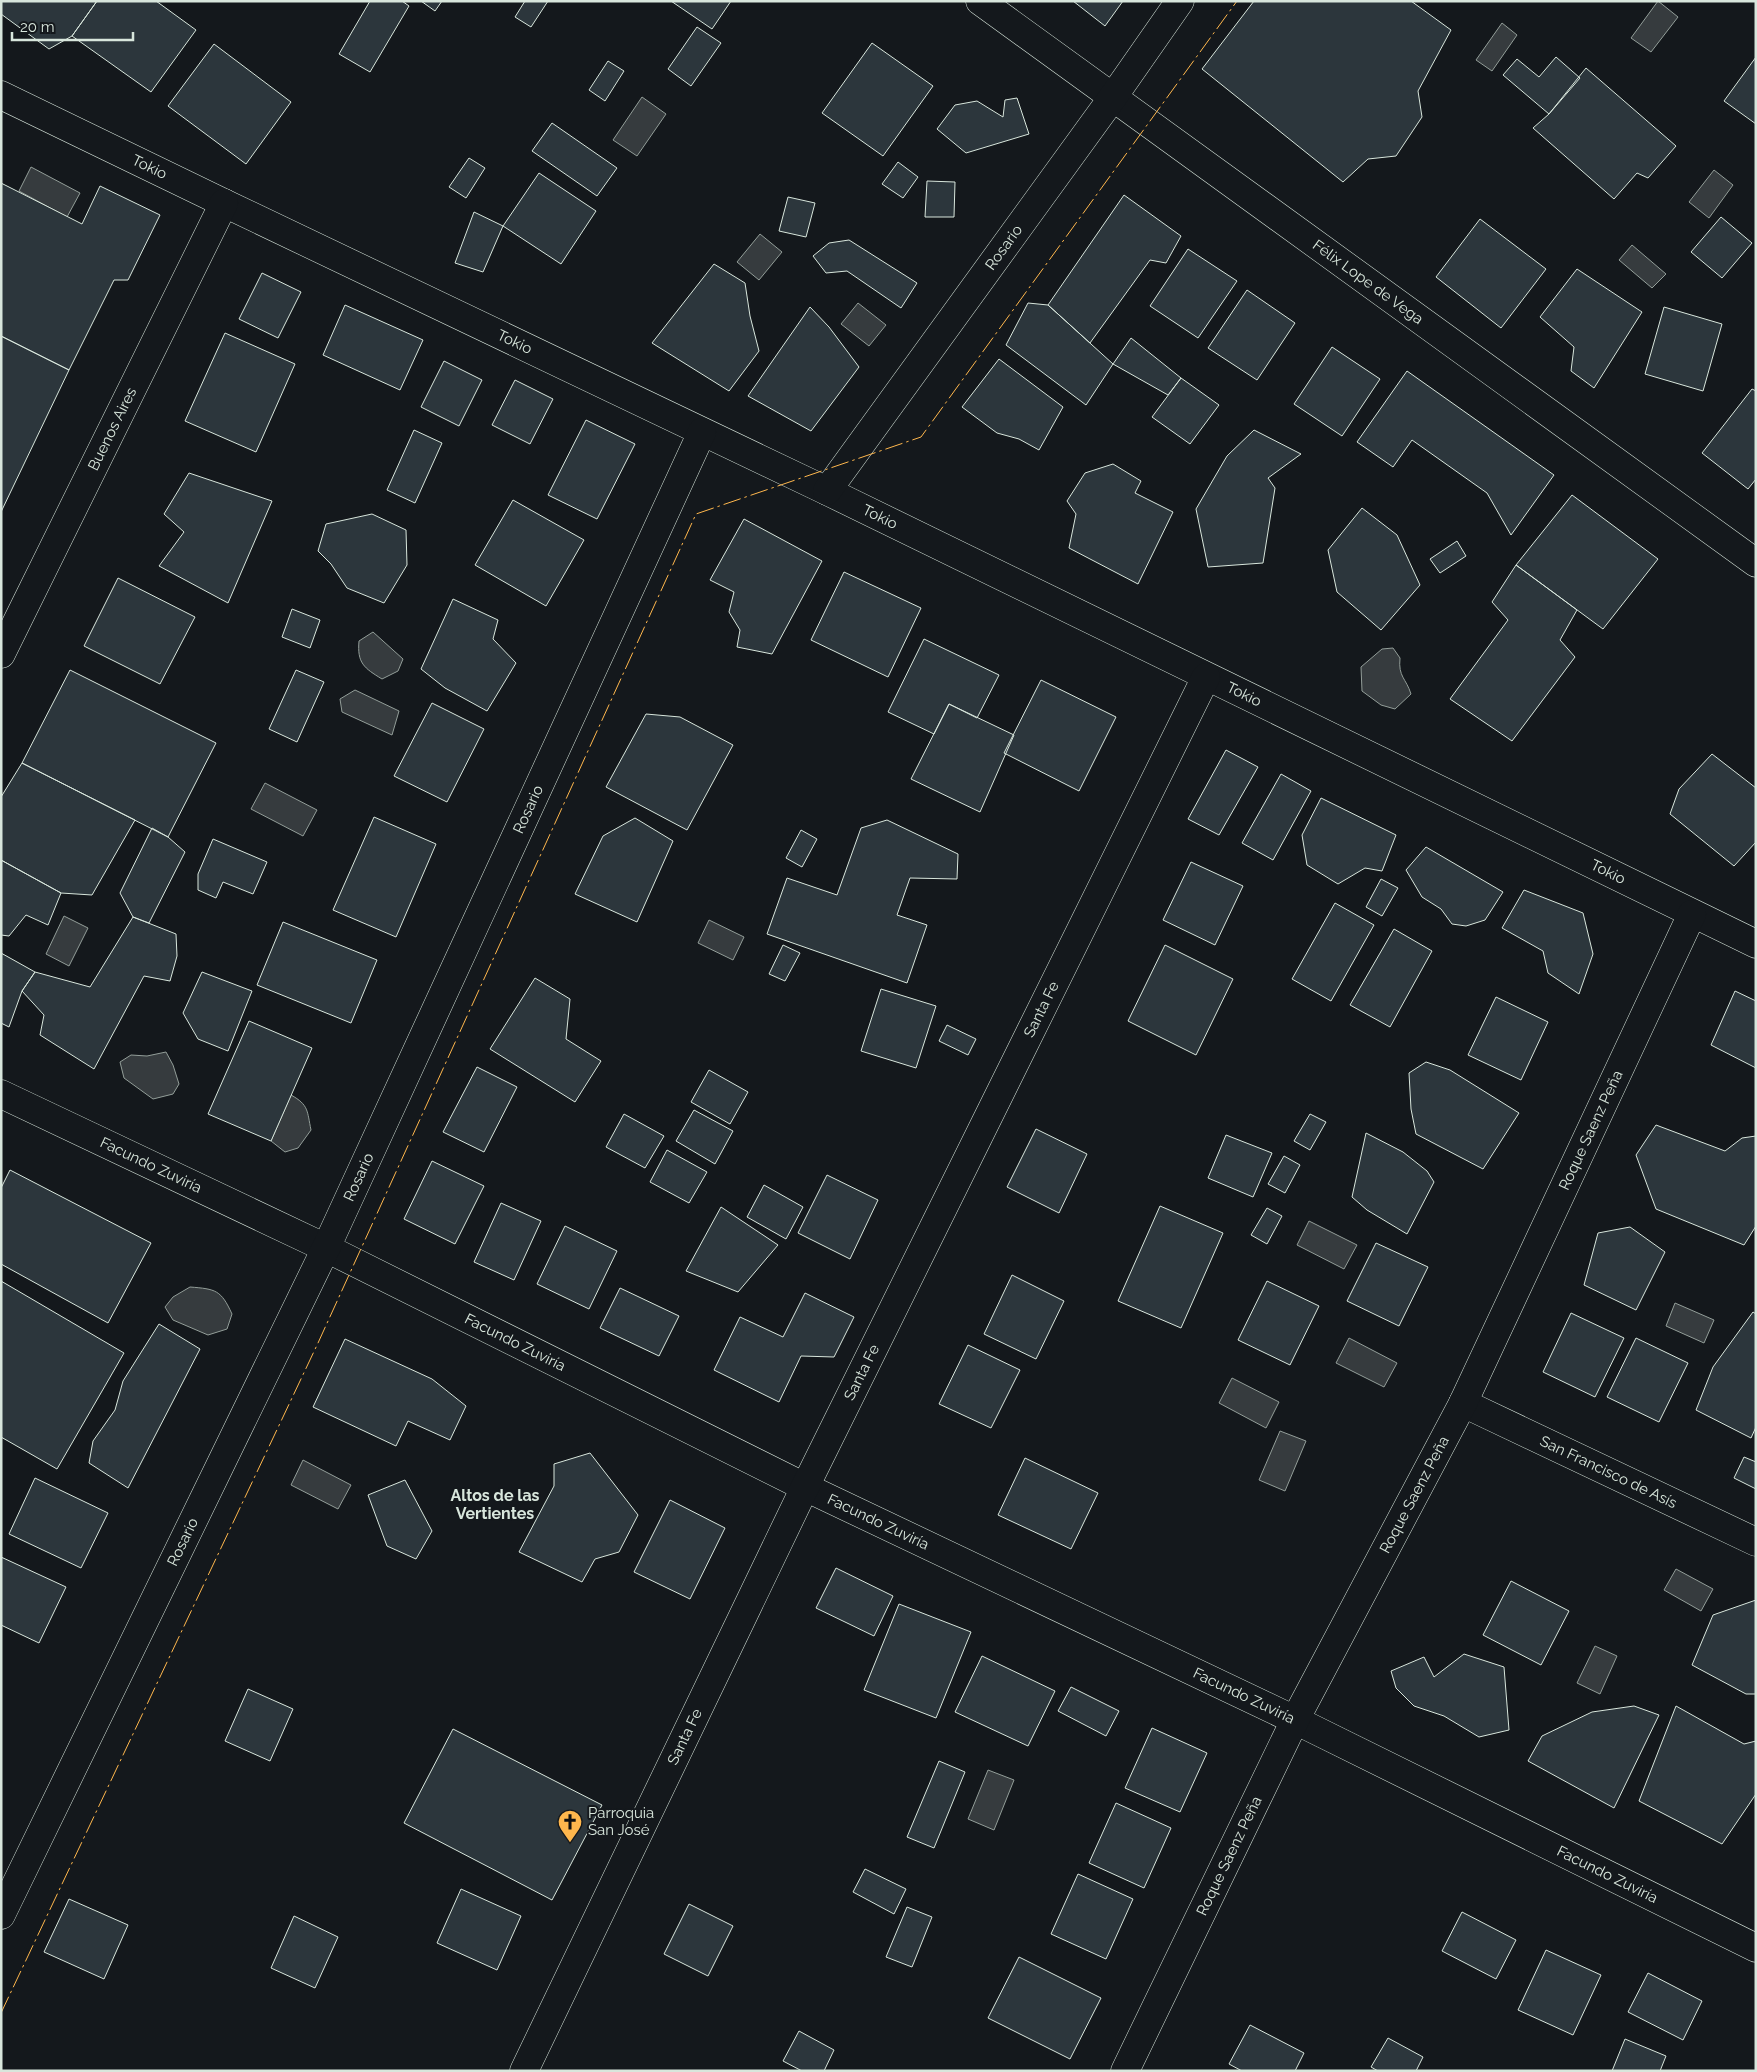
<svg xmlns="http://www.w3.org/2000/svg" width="1757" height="2072" viewBox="0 0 1757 2072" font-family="Raleway,sans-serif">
	<rect width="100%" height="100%" fill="#14181c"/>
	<!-- water -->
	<path fill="#363b3e" stroke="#939e99" d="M 1658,1 L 1678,17 L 1651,52 L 1631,38 Z
		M 1502,23 L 1517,35 L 1492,71 L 1476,60 Z
		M 642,97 L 666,114 L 637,156 L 613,140 Z
		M 31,167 L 80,193 L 67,217 L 19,191 Z
		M 1714,170 L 1733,185 L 1709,218 L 1689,202 Z
		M 760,234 L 782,252 L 759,280 L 737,262 Z
		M 1632,245 L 1666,274 L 1652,288 L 1619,260 Z
		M 858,303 L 886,325 L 869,346 L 841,324 Z
		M 373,632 L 403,659 L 398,671 L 382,679 C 364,668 357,663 359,641 Z
		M 1393,648 L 1400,658 C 1398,677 1406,678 1411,694 L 1395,709 L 1381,705 L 1362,691 L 1361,667 L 1382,649 Z
		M 355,690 L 399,711 L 392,735 L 342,712 L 340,699 Z
		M 265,783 L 317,810 L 303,836 L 251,809 Z
		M 64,916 L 88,928 L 69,966 L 46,954 Z
		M 709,920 L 744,937 L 733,960 L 698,943 Z
		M 166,1052 L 173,1065 L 179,1084 L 173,1094 L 153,1099 L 124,1078 L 120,1062 L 131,1055 L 147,1056 Z
		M 291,1095 C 309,1105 307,1111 311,1130 L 298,1148 L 285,1152 L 271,1141 Z
		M 1309,1221 L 1357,1245 L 1344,1269 L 1297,1245 Z
		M 190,1287 C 216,1289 221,1290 232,1314 L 227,1329 L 208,1335 L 173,1320 L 165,1307 L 173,1297 Z
		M 1675,1303 L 1714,1320 L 1704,1343 L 1666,1326 Z
		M 1349,1338 L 1397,1363 L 1384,1387 L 1336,1363 Z
		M 1232,1378 L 1279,1402 L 1266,1428 L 1219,1403 Z
		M 1280,1431 L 1306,1441 L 1285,1491 L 1259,1480 Z
		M 303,1460 L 351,1485 L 338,1509 L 291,1485 Z
		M 1676,1569 L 1713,1589 L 1701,1611 L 1664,1590 Z
		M 1595,1646 L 1617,1656 L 1600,1694 L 1577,1683 Z
		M 988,1770 L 1014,1780 L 994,1830 L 968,1819 Z"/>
	<!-- building -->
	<path fill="#2c363c" stroke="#d8e6dc" d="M 1,1 L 97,1 L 72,36 L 49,49 L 1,14 Z
		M 97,1 L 156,1 L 196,30 L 151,92 L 72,36 Z
		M 370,1 L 402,1 L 409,6 L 370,72 L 339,54 Z
		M 421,1 L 442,1 L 435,11 Z
		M 525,1 L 548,1 L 531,27 L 515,17 Z
		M 671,1 L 731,1 L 712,29 Z
		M 1073,1 L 1123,1 L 1105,26 Z
		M 1254,1 L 1411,1 L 1451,30 L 1418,91 L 1422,117 L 1396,156 L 1368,159 L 1343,182 L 1202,69 Z
		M 697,27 L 721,43 L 691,86 L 668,69 Z
		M 872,43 L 933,86 L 883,156 L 822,113 Z
		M 214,44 L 291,102 L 246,164 L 168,106 Z
		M 1556,57 L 1580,78 L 1549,114 L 1503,75 L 1517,59 L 1539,77 Z
		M 1756,57 L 1756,124 L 1724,101 Z
		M 608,61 L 624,71 L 605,101 L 589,90 Z
		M 1586,68 L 1676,146 L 1648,178 L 1637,173 L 1614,199 L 1533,128 L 1549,114 Z
		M 1017,98 L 1029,134 L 966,153 L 937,129 L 955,105 L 977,101 L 1003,117 L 1005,100 Z
		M 552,123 L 617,168 L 597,196 L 532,151 Z
		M 469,158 L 485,168 L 466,198 L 449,187 Z
		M 898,162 L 918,177 L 903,198 L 882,184 Z
		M 539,173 L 596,211 L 561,264 L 503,226 Z
		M 927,181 L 955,182 L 954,217 L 925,217 Z
		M 1,183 L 82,224 L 100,186 L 160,215 L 128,280 L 114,280 L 69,370 L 1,336 Z
		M 1124,195 L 1181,236 L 1166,263 L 1150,260 L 1090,343 L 1048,305 Z
		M 788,197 L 815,203 L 806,237 L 779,231 Z
		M 474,212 L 503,226 L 483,272 L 455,263 Z
		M 1721,217 L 1752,243 L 1722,278 L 1691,252 Z
		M 1480,219 L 1546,269 L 1501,328 L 1436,277 Z
		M 849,240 L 917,283 L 901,308 L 847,271 L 826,273 L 813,256 L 829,243 Z
		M 1188,249 L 1237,281 L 1198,338 L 1150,306 Z
		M 714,264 L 745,283 L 750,316 L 759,351 L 729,391 L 652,343 Z
		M 1577,269 L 1642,312 L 1594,388 L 1571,371 L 1574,347 L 1540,317 Z
		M 262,273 L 301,292 L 278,338 L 239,319 Z
		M 1247,290 L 1295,323 L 1257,380 L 1208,348 Z
		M 1028,303 L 1048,305 L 1113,364 L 1086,405 L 1006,345 Z
		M 345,305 L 423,340 L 400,390 L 323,355 Z
		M 810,307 L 829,327 L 859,367 L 811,431 L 748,396 Z
		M 1664,307 L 1722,324 L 1703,391 L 1645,374 Z
		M 225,333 L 295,364 L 256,452 L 185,421 Z
		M 1,336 L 69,370 L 1,512 Z
		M 1131,338 L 1181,378 L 1168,395 L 1113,364 Z
		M 1332,347 L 1380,379 L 1342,436 L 1294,404 Z
		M 999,359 L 1063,407 L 1039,450 L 1019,439 L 997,433 L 962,407 Z
		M 444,361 L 482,380 L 459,426 L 421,407 Z
		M 1407,371 L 1554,475 L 1511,535 L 1487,493 L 1412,440 L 1393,467 L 1357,442 Z
		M 1181,378 L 1219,405 L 1190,444 L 1152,417 Z
		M 515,380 L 553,399 L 530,444 L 492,425 Z
		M 1752,389 L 1756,391 L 1756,479 L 1748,489 L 1702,453 Z
		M 586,420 L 635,444 L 597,519 L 548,495 Z
		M 414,430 L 442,443 L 415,503 L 387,490 Z
		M 1254,430 L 1301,454 L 1268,478 L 1275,488 L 1263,563 L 1208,567 L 1196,509 L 1227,456 Z
		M 1113,464 L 1141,481 L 1135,493 L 1173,512 L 1138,584 L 1069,548 L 1076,514 L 1067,501 L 1085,473 Z
		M 189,473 L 272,501 L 228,603 L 159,566 L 184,532 L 164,514 Z
		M 1572,495 L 1658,559 L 1603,629 L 1516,565 Z
		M 513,500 L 584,540 L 546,606 L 475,565 Z
		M 1362,508 L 1397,535 L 1420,585 L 1381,630 L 1337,592 L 1328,550 Z
		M 372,514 L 406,530 L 407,565 L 384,603 L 347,588 L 331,564 L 318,551 L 326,524 Z
		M 744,519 L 822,561 L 772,654 L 737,647 L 740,630 L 729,612 L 734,592 L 710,580 Z
		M 1457,541 L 1466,556 L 1440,573 L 1430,559 Z
		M 1516,565 L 1577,610 L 1560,640 L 1575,657 L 1512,741 L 1450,699 L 1508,620 L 1492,602 Z
		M 844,572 L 921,608 L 888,677 L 811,640 Z
		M 118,578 L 195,617 L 160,684 L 84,646 Z
		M 453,599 L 498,620 L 493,639 L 516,663 L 487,711 L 445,688 L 421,669 Z
		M 292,609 L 320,620 L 310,648 L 282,637 Z
		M 924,639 L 999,675 L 977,718 L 949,704 L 934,734 L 888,712 Z
		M 70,670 L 216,743 L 168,837 L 22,763 Z
		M 296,670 L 324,682 L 297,742 L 269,729 Z
		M 1041,680 L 1116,717 L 1079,791 L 1004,753 Z
		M 432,703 L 484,729 L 447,802 L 394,776 Z
		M 949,704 L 1014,735 L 980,812 L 911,779 Z
		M 646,714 L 680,717 L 733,745 L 687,830 L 606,787 Z
		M 1226,750 L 1258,767 L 1219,835 L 1188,819 Z
		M 1712,754 L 1756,788 L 1756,842 L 1734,866 L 1670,814 L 1679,789 Z
		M 22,763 L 135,820 L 92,895 L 61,893 L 1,860 L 1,797 Z
		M 1281,774 L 1311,791 L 1273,860 L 1242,843 Z
		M 1321,798 L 1396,835 L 1382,871 L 1365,868 L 1338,884 L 1307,865 L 1302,835 Z
		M 374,817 L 436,844 L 396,937 L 333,910 Z
		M 635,818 L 673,841 L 637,922 L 575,894 L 603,836 Z
		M 887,820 L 958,854 L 957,879 L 910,878 L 897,915 L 927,925 L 907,983 L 767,934 L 787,878 L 837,895 L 861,828 Z
		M 152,828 L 168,837 L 185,852 L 149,923 L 133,917 L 120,893 Z
		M 801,830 L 817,839 L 802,867 L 786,858 Z
		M 213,839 L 267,862 L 253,894 L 223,882 L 216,898 L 198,890 L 198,874 Z
		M 1426,847 L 1503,892 L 1485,920 L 1466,926 L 1452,924 L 1441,909 L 1422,897 L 1406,870 Z
		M 1,860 L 61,893 L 48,925 L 26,915 L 9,936 L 1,935 Z
		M 1191,862 L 1243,886 L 1215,945 L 1163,920 Z
		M 1381,879 L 1398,888 L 1382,916 L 1366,907 Z
		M 1524,890 L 1583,913 L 1593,954 L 1579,994 L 1548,973 L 1543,951 L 1502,928 Z
		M 1335,903 L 1374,925 L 1331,1001 L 1292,979 Z
		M 133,917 L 176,934 L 177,956 L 170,981 L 144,976 L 94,1069 L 40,1035 L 44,1015 L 22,991 L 35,972 L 90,987 Z
		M 283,922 L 377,960 L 351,1023 L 257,985 Z
		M 1394,929 L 1432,951 L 1390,1027 L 1350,1005 Z
		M 783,945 L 800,953 L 785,981 L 769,974 Z
		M 1165,945 L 1233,979 L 1196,1055 L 1128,1021 Z
		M 1,953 L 35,972 L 22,991 L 9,1027 L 1,1023 Z
		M 202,972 L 252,991 L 228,1051 L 198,1039 L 183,1013 Z
		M 535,978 L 570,999 L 566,1039 L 601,1061 L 575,1102 L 490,1049 Z
		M 881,989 L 936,1006 L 916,1068 L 861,1051 Z
		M 1735,991 L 1756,1001 L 1756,1068 L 1711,1045 Z
		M 1496,997 L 1548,1022 L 1521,1080 L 1468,1055 Z
		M 249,1021 L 312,1048 L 271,1141 L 208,1114 Z
		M 947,1025 L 976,1039 L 968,1055 L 939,1041 Z
		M 1426,1062 L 1450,1070 L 1519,1113 L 1483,1169 L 1416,1134 L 1411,1109 L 1409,1073 Z
		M 477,1067 L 517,1087 L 484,1152 L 443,1132 Z
		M 709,1070 L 748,1092 L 730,1124 L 691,1102 Z
		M 694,1110 L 733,1131 L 715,1164 L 676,1141 Z
		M 624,1114 L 664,1136 L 645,1168 L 606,1147 Z
		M 1310,1114 L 1326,1122 L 1310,1150 L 1294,1141 Z
		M 1656,1125 L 1725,1151 L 1742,1138 L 1756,1136 L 1756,1226 L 1744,1245 L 1656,1209 L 1636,1155 Z
		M 1036,1129 L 1087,1154 L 1059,1213 L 1007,1187 Z
		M 1366,1133 L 1403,1152 L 1427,1171 L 1434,1182 L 1407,1234 L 1367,1210 L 1352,1197 Z
		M 1226,1135 L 1272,1153 L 1253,1197 L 1208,1178 Z
		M 667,1150 L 707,1172 L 689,1203 L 650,1182 Z
		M 1284,1156 L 1300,1165 L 1285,1193 L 1268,1184 Z
		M 432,1161 L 484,1186 L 455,1244 L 404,1219 Z
		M 10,1170 L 151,1243 L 108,1323 L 1,1264 L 1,1188 Z
		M 827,1175 L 878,1200 L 850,1259 L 798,1233 Z
		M 764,1185 L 803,1207 L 786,1239 L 747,1217 Z
		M 501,1203 L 541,1221 L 514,1280 L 474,1262 Z
		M 1160,1206 L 1223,1233 L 1181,1328 L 1118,1301 Z
		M 721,1207 L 778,1245 L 738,1292 L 686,1271 Z
		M 1267,1208 L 1282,1216 L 1267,1244 L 1251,1235 Z
		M 565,1226 L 617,1251 L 589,1309 L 537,1284 Z
		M 1630,1227 L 1665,1252 L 1636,1310 L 1584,1285 L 1598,1233 Z
		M 1376,1243 L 1428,1267 L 1399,1326 L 1347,1301 Z
		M 1012,1275 L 1064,1301 L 1036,1359 L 984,1334 Z
		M 1,1281 L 124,1353 L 57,1469 L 1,1437 Z
		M 1267,1281 L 1319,1306 L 1290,1365 L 1238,1340 Z
		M 620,1288 L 679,1316 L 659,1356 L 600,1328 Z
		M 805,1293 L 854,1317 L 834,1357 L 801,1356 L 779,1402 L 714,1370 L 740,1317 L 783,1337 Z
		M 1753,1312 L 1756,1314 L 1756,1427 L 1751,1438 L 1696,1410 L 1713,1367 Z
		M 1571,1313 L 1624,1338 L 1595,1397 L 1543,1372 Z
		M 159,1324 L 200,1349 L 128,1488 L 89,1463 L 93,1441 L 115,1410 L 123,1381 Z
		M 1636,1338 L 1688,1363 L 1659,1422 L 1607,1397 Z
		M 345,1339 L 432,1379 L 466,1406 L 450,1440 L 408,1421 L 396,1446 L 313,1407 Z
		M 968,1345 L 1020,1370 L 991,1428 L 939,1404 Z
		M 590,1453 L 638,1515 L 619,1552 L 595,1559 L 582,1582 L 519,1552 L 554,1486 L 554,1464 Z
		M 1744,1457 L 1756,1462 L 1756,1489 L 1734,1478 Z
		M 1025,1458 L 1098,1493 L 1071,1549 L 998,1515 Z
		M 35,1478 L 108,1513 L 81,1568 L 9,1534 Z
		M 405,1480 L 432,1531 L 416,1559 L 387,1546 L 368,1495 Z
		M 670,1500 L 725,1528 L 690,1599 L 634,1572 Z
		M 1,1557 L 66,1587 L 39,1643 L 1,1625 Z
		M 836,1568 L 893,1596 L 874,1636 L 816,1608 Z
		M 1511,1581 L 1569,1611 L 1541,1665 L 1483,1635 Z
		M 1756,1600 L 1756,1694 L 1746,1694 L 1692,1665 L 1713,1615 Z
		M 899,1604 L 971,1632 L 936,1718 L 864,1690 Z
		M 1464,1654 L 1504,1667 L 1509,1730 L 1479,1737 L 1444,1716 L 1414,1706 L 1396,1688 L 1391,1671 L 1424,1657 L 1434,1677 Z
		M 982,1656 L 1055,1691 L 1028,1746 L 955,1712 Z
		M 1071,1687 L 1119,1711 L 1106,1736 L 1058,1711 Z
		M 248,1689 L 293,1709 L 270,1761 L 225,1741 Z
		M 1634,1706 L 1659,1715 L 1614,1808 L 1528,1761 L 1542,1736 L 1592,1712 Z
		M 1676,1706 L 1744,1744 L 1756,1741 L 1756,1794 L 1722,1844 L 1639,1801 Z
		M 1152,1728 L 1207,1753 L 1180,1812 L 1125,1788 Z
		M 453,1729 L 602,1805 L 552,1900 L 404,1823 Z
		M 939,1761 L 965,1772 L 934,1848 L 907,1837 Z
		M 1116,1803 L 1171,1828 L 1144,1888 L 1089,1863 Z
		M 865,1869 L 906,1889 L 894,1914 L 853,1892 Z
		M 1078,1874 L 1133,1899 L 1106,1959 L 1051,1934 Z
		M 461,1889 L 521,1916 L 497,1970 L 437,1943 Z
		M 69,1899 L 128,1925 L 104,1979 L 44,1952 Z
		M 689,1904 L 733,1926 L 708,1976 L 664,1954 Z
		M 907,1907 L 932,1917 L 912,1967 L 886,1957 Z
		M 1462,1912 L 1516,1940 L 1496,1979 L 1442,1951 Z
		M 294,1916 L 338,1937 L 315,1988 L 271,1968 Z
		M 1546,1950 L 1601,1975 L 1573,2035 L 1518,2010 Z
		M 1019,1957 L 1101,1998 L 1070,2059 L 988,2018 Z
		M 1648,1973 L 1702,2001 L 1683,2040 L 1628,2012 Z
		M 1250,2025 L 1304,2053 L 1295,2071 L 1242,2071 L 1229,2064 Z
		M 799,2031 L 834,2050 L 824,2071 L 802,2071 L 783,2061 Z
		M 1388,2038 L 1423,2057 L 1416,2071 L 1378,2071 L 1371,2067 Z
		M 1625,2039 L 1666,2056 L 1660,2071 L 1612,2071 Z"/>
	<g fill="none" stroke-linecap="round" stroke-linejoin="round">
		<defs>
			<g id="minor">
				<path id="s1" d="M 980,1 L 1756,563"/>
				<path id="s2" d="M 1,95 L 224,203 L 827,491 L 1756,944"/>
				<path id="s3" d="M 827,491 L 1113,97 L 1180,1"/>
				<path id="s4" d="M 1,654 L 224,203"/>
				<path id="s5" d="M 1,1094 L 326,1248 L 805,1487 L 1295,1720 L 1756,1948"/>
				<path id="s6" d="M 1463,1403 L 1756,1542"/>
				<path id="s7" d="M 1,1915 L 326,1248 L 702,432"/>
				<path id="s8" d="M 524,2071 L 805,1487 L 1206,677"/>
				<path id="s9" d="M 1125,2071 L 1295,1720 L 1463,1403 L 1692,914"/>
			</g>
		</defs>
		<!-- minor casing -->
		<use href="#minor" stroke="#d8e6dc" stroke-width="29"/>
		<!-- minor -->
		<use href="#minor" stroke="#14181c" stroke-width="28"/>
		<!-- power -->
		<path stroke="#ffb74d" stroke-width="1" stroke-dasharray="18 4 2.5 4" stroke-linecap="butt" d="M 1,2013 L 318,1343 L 696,514 L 921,437 L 1237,1"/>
	</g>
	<!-- icons -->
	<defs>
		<symbol id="church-pin" viewBox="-11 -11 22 30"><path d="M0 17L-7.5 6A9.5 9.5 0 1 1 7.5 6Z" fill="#ffb74d" stroke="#14181c"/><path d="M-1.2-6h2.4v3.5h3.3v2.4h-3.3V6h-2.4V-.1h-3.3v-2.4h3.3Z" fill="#111"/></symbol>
	</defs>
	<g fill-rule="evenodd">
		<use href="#church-pin" x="556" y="1808" width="28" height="38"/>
	</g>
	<g text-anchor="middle" stroke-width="4" stroke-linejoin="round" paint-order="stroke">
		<!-- street labels -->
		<g font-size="15" fill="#d8e6dc" stroke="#14181c">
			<text dy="5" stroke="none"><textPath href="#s2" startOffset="165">Tokio</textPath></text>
			<text dy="5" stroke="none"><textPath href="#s3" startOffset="301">Rosario</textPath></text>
			<text dy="5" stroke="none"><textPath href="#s1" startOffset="479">Félix Lope de Vega</textPath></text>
			<text dy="5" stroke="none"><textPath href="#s2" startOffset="570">Tokio</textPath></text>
			<text dy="5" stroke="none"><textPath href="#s4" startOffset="251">Buenos Aires</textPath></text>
			<text dy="5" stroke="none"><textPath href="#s2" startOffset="975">Tokio</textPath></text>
			<text dy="5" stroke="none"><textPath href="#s2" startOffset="1380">Tokio</textPath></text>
			<text dy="5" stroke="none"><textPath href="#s7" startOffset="1225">Rosario</textPath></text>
			<text dy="5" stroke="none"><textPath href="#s2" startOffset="1785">Tokio</textPath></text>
			<text dy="5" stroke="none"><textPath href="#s8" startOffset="1181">Santa Fe</textPath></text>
			<text dy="5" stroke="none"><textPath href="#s9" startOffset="1050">Roque Saenz Peña</textPath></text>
			<text dy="5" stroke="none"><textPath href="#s5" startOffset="166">Facundo Zuviría</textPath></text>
			<text dy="5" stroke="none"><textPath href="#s7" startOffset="820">Rosario</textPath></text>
			<text dy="5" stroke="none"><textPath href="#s5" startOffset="571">Facundo Zuviría</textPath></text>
			<text dy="5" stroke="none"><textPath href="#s8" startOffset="776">Santa Fe</textPath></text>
			<text dy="5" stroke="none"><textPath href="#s6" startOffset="161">San Francisco de Asís</textPath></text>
			<text dy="5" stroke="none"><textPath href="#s9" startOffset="645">Roque Saenz Peña</textPath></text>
			<text dy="5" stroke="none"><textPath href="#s5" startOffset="976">Facundo Zuviría</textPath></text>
			<text dy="5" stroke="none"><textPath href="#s7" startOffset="415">Rosario</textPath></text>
			<text dy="5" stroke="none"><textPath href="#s5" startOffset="1381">Facundo Zuviría</textPath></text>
			<text dy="5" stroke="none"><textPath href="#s8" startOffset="371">Santa Fe</textPath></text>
			<text dy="5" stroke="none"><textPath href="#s9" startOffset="239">Roque Saenz Peña</textPath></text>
			<text dy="5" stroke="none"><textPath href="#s5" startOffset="1786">Facundo Zuviría</textPath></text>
		</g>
		<!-- poi labels -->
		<g font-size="15" fill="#d8e6dc" stroke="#14181c" text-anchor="start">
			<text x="588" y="1818">Parroquia<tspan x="588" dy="17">San José</tspan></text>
		</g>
		<!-- neighbourhood labels -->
		<g font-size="16" font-weight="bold" fill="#d8e6dc" stroke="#14181c">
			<text x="495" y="1501">Altos de las<tspan x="495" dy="18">Vertientes</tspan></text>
		</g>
	</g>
	<!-- border -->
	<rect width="1757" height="2072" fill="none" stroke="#d8e6dc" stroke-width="5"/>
	<!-- scale -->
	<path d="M12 32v8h121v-8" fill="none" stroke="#d8e6dc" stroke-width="2.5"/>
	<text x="20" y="32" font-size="15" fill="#d8e6dc" stroke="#14181c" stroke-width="4" paint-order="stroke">20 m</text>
</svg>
